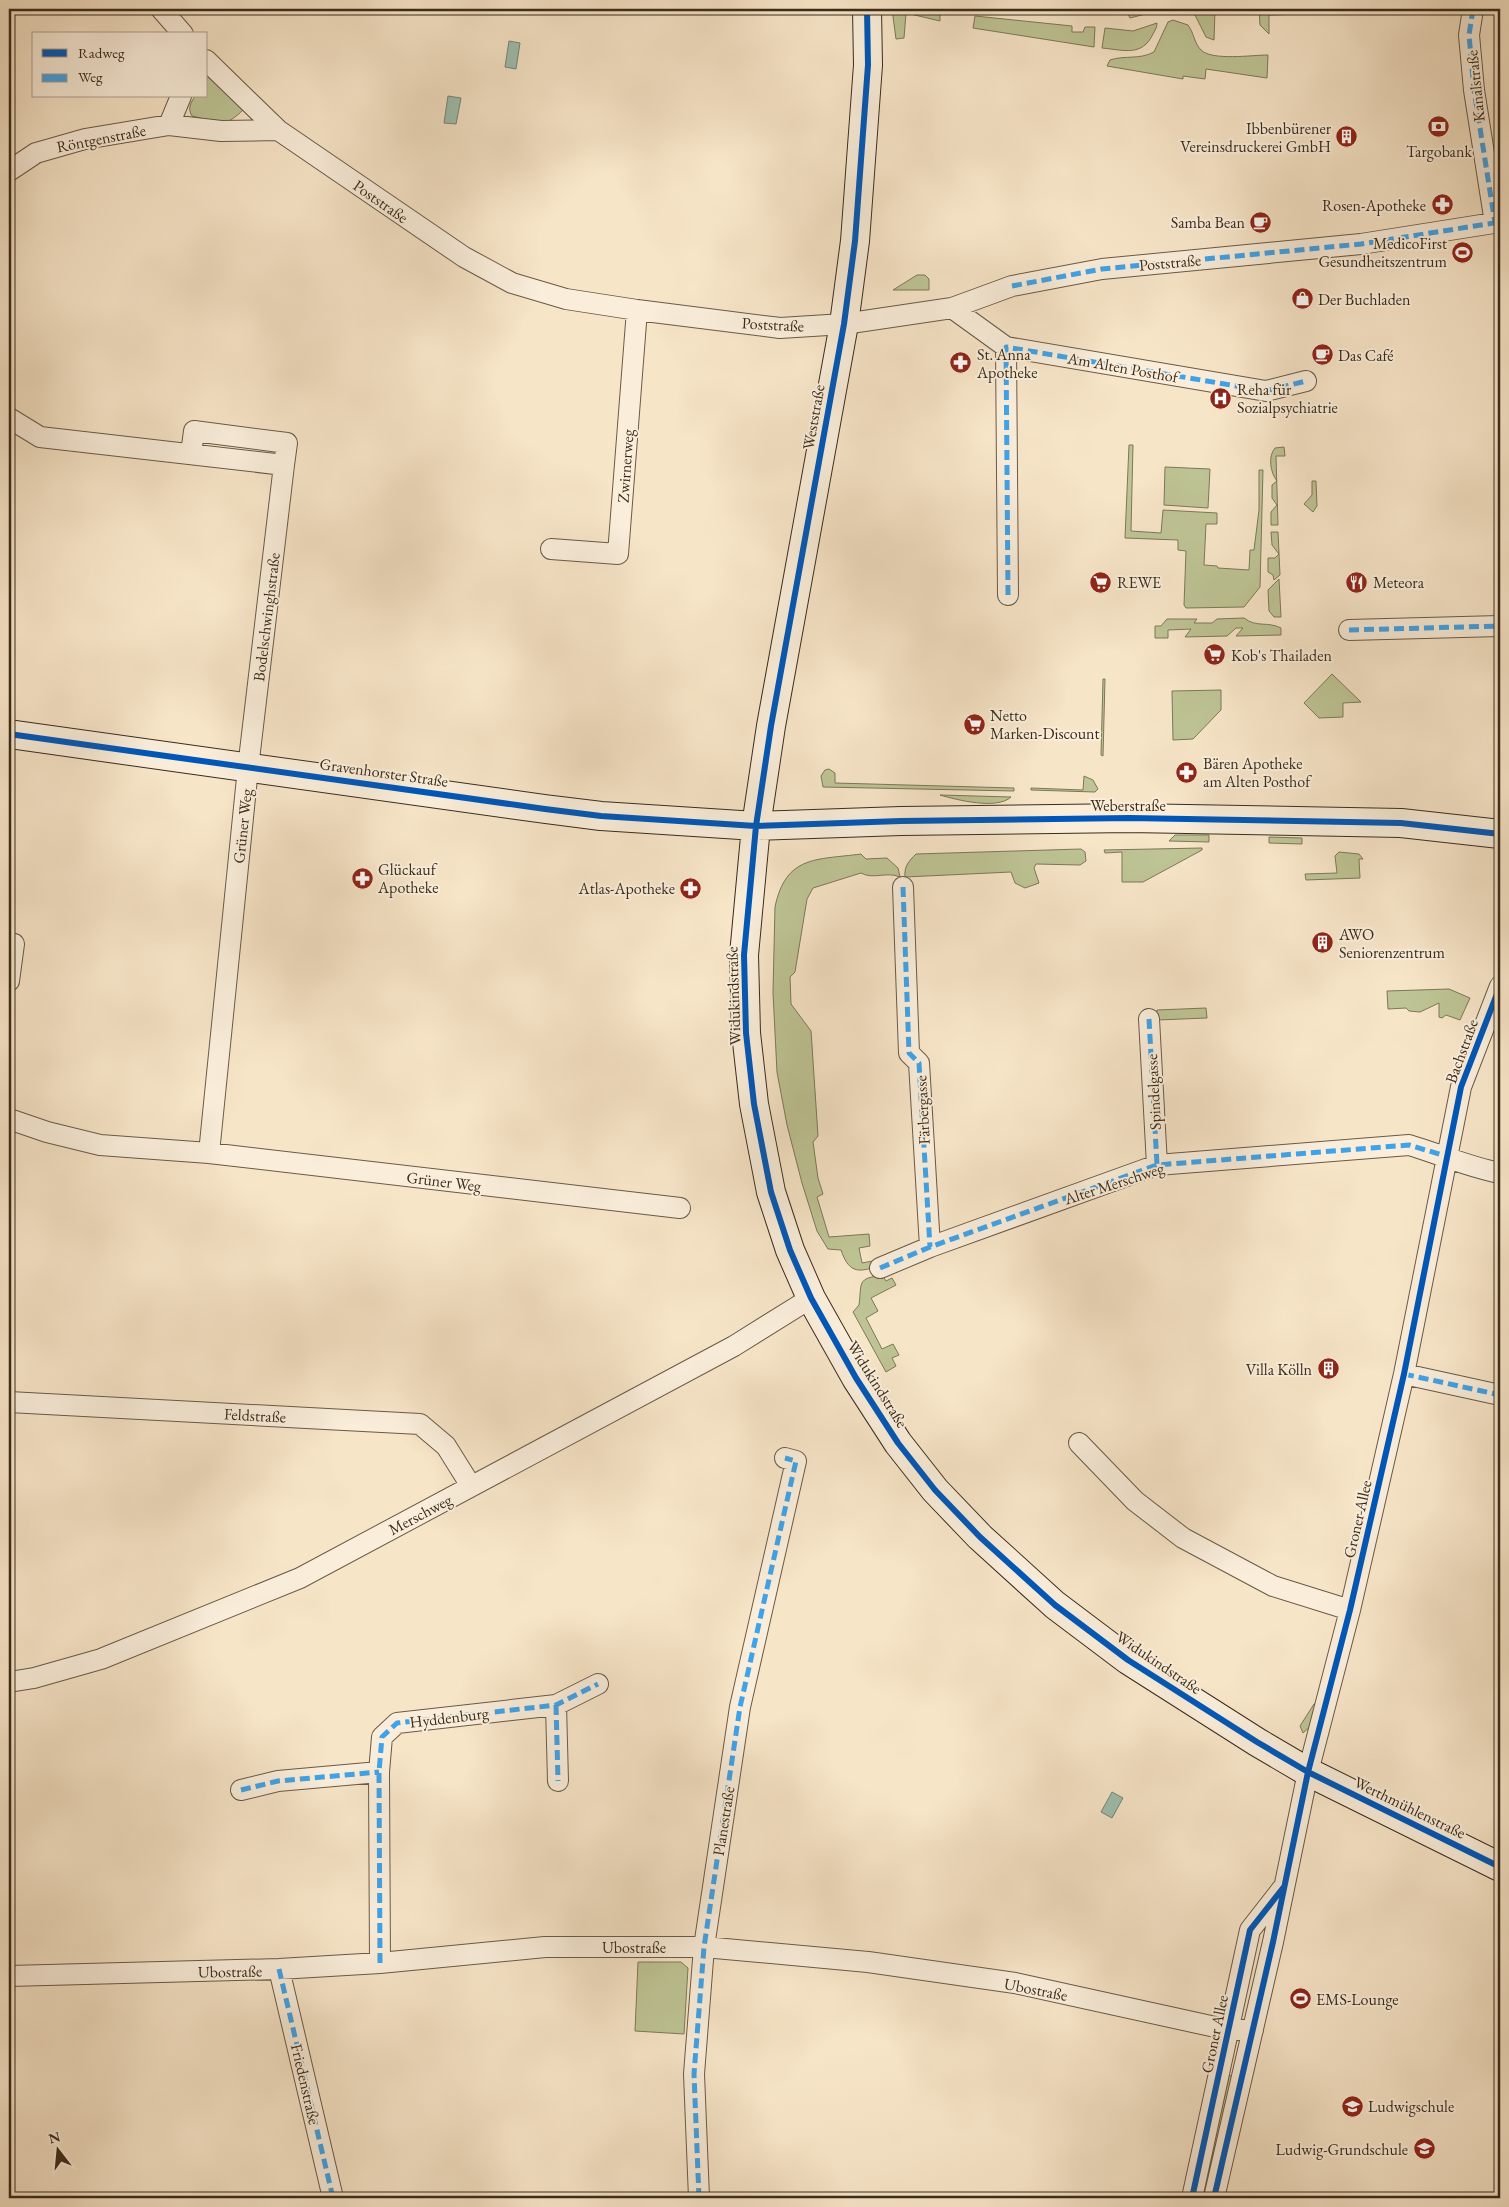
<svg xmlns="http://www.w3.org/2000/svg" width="1509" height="2207" viewBox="0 0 1509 2207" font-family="'EB Garamond',serif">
	<rect width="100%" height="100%" fill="#f7e5c8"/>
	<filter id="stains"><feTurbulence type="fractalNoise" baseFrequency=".004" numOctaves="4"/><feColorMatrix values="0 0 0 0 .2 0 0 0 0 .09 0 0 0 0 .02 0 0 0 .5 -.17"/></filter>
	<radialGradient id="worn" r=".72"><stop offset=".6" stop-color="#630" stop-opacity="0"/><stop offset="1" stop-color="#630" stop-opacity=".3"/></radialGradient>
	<!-- green -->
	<path fill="#bec495" stroke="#7c7858" d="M 892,9 L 940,9 L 940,21 L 906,13 L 904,38 L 896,39 Z
		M 1125,9 L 1159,9 L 1157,11 L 1130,18 Z
		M 1186,9 L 1215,9 L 1214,40 L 1206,37 L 1195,15 Z
		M 1259,9 L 1308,9 L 1306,14 L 1269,15 L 1269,34 L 1260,25 Z
		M 975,16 L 1072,26 L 1072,32 L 1083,32 L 1085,27 L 1095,27 L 1094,47 L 973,28 Z
		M 1173,20 L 1188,25 C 1194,33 1194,43 1201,50 C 1212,61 1252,55 1268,55 L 1267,78 L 1206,69 L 1205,79 L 1183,76 L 1183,79 L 1107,66 L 1110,60 C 1125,55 1139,60 1154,52 L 1168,22 Z
		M 1157,23 C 1157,28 1155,30 1153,34 C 1142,57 1124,50 1102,48 L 1105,28 L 1133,31 Z
		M 210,77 L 244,109 C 223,130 219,122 192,116 C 187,108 191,103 195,96 L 206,96 L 206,79 Z
		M 917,275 L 925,275 L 929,279 L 929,290 L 893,290 Z
		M 1129,445 L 1133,445 L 1131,531 L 1161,533 L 1163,510 L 1217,513 L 1217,524 L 1206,524 L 1204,565 L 1217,566 L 1218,568 L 1249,570 L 1250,550 L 1254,550 L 1259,510 L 1259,470 L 1263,470 L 1260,587 L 1244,607 L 1186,608 L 1184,605 L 1186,551 L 1178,550 L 1178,540 L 1125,538 Z
		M 1284,447 L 1285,456 L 1276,456 L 1278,525 L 1271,525 L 1271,512 L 1277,505 L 1272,498 L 1272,485 L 1277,481 C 1270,472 1268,456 1275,448 Z
		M 1165,467 L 1210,469 L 1208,508 L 1164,505 Z
		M 1312,481 L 1316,481 L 1317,506 L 1313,512 L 1304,504 L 1312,495 Z
		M 1271,532 L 1278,532 L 1280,575 L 1274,580 L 1273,575 L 1268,572 L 1268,558 L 1275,558 L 1279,554 L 1272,545 Z
		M 1279,579 L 1281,617 L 1274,617 L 1269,611 L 1268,590 Z
		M 1244,618 C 1257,628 1267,621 1281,628 L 1281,635 L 1236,636 L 1243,628 L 1236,628 L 1227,636 L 1185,637 L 1191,629 L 1168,630 L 1168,638 L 1155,638 L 1155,626 L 1161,626 L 1167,619 L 1197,619 L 1194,623 L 1212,623 L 1217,619 Z
		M 1332,674 L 1361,702 L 1343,703 L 1343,717 L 1319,718 L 1304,703 Z
		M 1103,679 L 1105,679 L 1103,756 L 1101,755 Z
		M 1221,690 L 1221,710 L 1219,712 L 1193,739 L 1173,740 L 1172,691 Z
		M 829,769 L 835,773 L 835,783 L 1014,788 L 1014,791 L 823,787 L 821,776 L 825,770 Z
		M 1084,776 L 1093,780 L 1098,789 L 1095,792 L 1031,790 L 1031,788 L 1083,790 Z
		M 940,795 L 1011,797 C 997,810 957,800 940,795 Z
		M 1175,835 L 1209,835 L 1209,842 L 1169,841 Z
		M 1269,837 L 1302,838 L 1302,844 L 1269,843 Z
		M 1202,848 L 1202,850 L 1143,882 L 1122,882 L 1122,852 L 1105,853 L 1104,850 Z
		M 1081,849 L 1085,852 L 1086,861 L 1080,865 L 1036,864 L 1034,868 L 1039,883 L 1025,888 L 1015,883 L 1011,872 L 905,877 C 904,866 909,861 916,854 Z
		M 1339,852 L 1359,854 L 1363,859 L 1359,859 L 1360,878 L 1306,880 L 1305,874 L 1337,873 L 1335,856 Z
		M 861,854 L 866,859 L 887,858 L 898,868 L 900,877 C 887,871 873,880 861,873 L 813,888 L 807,899 L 795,972 L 790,977 L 791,1004 L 811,1031 L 818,1136 L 813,1142 L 818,1178 L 823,1194 L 817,1197 L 829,1237 L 869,1234 L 870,1246 L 859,1248 L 862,1263 L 878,1260 L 877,1266 C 857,1274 848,1271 841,1250 L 828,1249 L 817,1231 L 802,1183 L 787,1125 L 777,1072 L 773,992 L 775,907 C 786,855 816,860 861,854 Z
		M 1449,989 L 1470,998 L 1460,1020 L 1446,1015 L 1442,1018 L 1439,1017 L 1439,1003 L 1420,1012 L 1409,1011 L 1406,1008 L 1388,1009 L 1387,991 Z
		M 1206,1008 L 1207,1018 L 1157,1020 L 1157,1010 Z
		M 883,1276 L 886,1281 L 892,1278 L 896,1285 L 871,1298 L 878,1311 L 866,1318 L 882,1349 L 893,1344 L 899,1355 L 892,1358 L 896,1366 L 886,1372 L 853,1312 L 859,1305 C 862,1284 856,1277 883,1276 Z
		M 1318,1703 L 1311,1726 L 1303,1733 L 1300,1726 L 1314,1704 Z
		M 638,1962 L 681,1962 L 688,1968 L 684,2034 L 635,2031 Z
		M 1229,2075 L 1237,2079 L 1208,2198 L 1200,2198 Z"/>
	<!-- water -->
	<path fill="#9ebfb1" stroke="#768475" d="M 509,41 L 520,43 L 516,69 L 505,67 Z
		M 448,96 L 461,98 L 456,124 L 444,123 Z
		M 1112,1792 L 1123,1798 L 1112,1818 L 1101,1812 Z"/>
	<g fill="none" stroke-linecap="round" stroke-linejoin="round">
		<defs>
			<path id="minor" d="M 161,9 L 183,34
				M 1473,9 L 1469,35 L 1474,90 L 1495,223
				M 206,60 L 278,130 L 464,257 L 512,283 L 566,299 L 637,310 L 780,328 L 844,324 L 952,308 L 1012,286 L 1102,269 L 1361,244 L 1500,222
				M 169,125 L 181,96
				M 9,171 L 36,153 L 85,139 L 169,125 L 221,131 L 278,130
				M 952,308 L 1006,347 L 1266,391 L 1306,381
				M 1006,347 L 1008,595
				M 9,418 L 40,437 L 284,465 L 248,768 L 209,1153
				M 191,454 L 194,431 L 287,443 L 284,465
				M 551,549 L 618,554 L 637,310
				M 1349,630 L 1500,626
				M 903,887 L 909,1053 L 919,1063 L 930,1247
				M 9,981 L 14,944
				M 1149,1019 L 1157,1165
				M 9,1119 L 47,1132 L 100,1145 L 209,1153 L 680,1208
				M 880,1268 L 930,1247 L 1157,1165 L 1409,1145 C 1439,1154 1469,1167 1500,1173
				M 1404,1374 L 1500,1395
				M 9,1402 L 420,1424 L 446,1446 L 471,1486
				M 1079,1443 L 1135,1501 L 1183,1538 L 1273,1586 L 1350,1610
				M 9,1682 L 34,1678 L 101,1659 L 300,1578 L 734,1346 L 811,1298
				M 556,1705 L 558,1781
				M 241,1790 L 278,1781 L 379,1772
				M 380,1963 L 379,1772 L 382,1737 L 397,1723 L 556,1705 L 598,1684
				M 279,1969 L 333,2198
				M 9,1976 L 279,1969 L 380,1963 L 545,1947 L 704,1947 L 868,1962 L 1015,1983 L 1229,2030 L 1253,2030
				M 699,2198 L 694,2074 L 704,1947 L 740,1707 L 796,1461 L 785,1458
				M 1192,2198 L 1250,1930 L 1282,1889
				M 1214,2198 L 1273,1942 L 1308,1772 L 1350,1610 L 1404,1374 L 1461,1087 L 1500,986"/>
			<path id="secondary" d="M 867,9 L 868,65 L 855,241 L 844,324 L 771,726 L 756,826 L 744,955 L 746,1033 L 754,1104 L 771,1192 L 790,1250 L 811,1298 L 856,1378 L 898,1443 L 935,1490 L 980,1537 L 1055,1605 L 1128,1660 L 1257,1742 L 1308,1772 L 1500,1867
				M 9,734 L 545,809 L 601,816 L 756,826 L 901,821 L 1130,818 L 1401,823 L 1500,834"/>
		</defs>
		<!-- minor casing -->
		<use href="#minor" stroke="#695a47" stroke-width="22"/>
		<!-- secondary casing -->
		<use href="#secondary" stroke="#3a2c1c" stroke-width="30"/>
		<!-- minor -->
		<use href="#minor" stroke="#faeedb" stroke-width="20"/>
		<!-- secondary -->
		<use href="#secondary" stroke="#faeedb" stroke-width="28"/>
		<!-- quiet -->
		<path stroke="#3fa3ea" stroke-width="5" stroke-dasharray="10 5" stroke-linecap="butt" d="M 1473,9 L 1469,35 L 1474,90 L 1495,223
			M 1012,286 L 1102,269 L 1361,244 L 1500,222
			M 1008,595 L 1006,347 L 1266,391 L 1306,381
			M 1349,630 L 1500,626
			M 903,887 L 909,1053 L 919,1063 L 930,1247
			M 1149,1019 L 1157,1165
			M 880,1268 L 930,1247 L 1157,1165 L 1409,1145 L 1449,1157
			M 1404,1374 L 1500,1395
			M 556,1705 L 558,1781
			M 241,1790 L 278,1781 L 379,1772
			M 380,1963 L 379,1772 L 382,1737 L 397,1723 L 556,1705 L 598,1684
			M 279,1969 L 333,2198
			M 699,2198 L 694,2074 L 704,1947 L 740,1707 L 796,1461 L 785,1458"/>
		<defs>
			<path id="cycleway" d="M 867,9 L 868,65 L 855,241 L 844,324 L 771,726 L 756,826 L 744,955 L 746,1033 L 754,1104 L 771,1192 L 790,1250 L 811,1298 L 856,1378 L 898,1443 L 935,1490 L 980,1537 L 1055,1605 L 1128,1660 L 1257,1742 L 1308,1772 L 1500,1867
				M 9,734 L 545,809 L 601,816 L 756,826 L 901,821 L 1130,818 L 1401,823 L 1500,834
				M 1192,2198 L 1250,1930 L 1283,1888
				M 1214,2198 L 1273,1942 L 1308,1772 L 1350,1610 L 1404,1374 L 1461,1087 L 1500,986"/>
		</defs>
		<!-- cycleway casing -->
		<use href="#cycleway" stroke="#faeedb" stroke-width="9"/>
		<!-- cycleway -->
		<use href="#cycleway" stroke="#0057b8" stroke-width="6"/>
	</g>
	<!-- icons -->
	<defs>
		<symbol id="bank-disc" viewBox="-11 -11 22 22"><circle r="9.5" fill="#8f2418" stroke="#faeedb"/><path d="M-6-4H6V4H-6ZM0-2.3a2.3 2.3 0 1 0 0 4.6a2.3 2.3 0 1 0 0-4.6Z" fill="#fff"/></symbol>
		<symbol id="building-disc" viewBox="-11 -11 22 22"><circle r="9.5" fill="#8f2418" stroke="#faeedb"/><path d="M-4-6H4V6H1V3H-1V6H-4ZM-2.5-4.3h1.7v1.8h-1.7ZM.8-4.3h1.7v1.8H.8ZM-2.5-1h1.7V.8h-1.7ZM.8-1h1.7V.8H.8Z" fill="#fff"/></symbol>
		<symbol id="pharmacy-disc" viewBox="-11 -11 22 22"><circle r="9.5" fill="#8f2418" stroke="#faeedb"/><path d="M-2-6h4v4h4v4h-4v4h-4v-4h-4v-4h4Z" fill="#fff"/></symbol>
		<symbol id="cafe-disc" viewBox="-11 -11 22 22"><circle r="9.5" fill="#8f2418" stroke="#faeedb"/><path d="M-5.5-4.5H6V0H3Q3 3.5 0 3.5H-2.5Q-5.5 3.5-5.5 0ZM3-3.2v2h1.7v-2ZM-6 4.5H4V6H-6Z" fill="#fff"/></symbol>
		<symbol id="stadium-disc" viewBox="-11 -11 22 22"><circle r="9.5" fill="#8f2418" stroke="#faeedb"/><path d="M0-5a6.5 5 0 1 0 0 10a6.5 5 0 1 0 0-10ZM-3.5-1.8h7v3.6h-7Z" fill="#fff"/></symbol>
		<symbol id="shop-disc" viewBox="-11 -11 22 22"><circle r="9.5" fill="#8f2418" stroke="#faeedb"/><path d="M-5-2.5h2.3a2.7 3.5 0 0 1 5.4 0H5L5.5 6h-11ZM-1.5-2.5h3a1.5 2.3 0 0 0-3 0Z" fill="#fff"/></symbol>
		<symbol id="hospital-disc" viewBox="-11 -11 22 22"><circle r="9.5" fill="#8f2418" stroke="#faeedb"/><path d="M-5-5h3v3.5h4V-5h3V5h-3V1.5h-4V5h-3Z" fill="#fff"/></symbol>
		<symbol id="supermarket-disc" viewBox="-11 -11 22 22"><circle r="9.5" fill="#8f2418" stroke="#faeedb"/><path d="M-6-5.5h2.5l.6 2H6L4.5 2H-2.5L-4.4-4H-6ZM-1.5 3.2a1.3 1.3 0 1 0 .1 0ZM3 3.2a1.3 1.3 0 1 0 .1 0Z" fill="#fff"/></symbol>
		<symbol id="restaurant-disc" viewBox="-11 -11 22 22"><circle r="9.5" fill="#8f2418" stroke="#faeedb"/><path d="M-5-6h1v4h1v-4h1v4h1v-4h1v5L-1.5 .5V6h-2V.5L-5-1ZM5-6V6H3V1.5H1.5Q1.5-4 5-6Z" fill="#fff"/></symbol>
		<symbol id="school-disc" viewBox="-11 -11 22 22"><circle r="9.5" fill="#8f2418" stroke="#faeedb"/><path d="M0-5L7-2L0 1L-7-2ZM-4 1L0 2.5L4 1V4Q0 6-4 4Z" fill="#fff"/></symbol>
	</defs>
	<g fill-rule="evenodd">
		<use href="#bank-disc" x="1426" y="114" width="25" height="25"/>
		<use href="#building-disc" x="1334" y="124" width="25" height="25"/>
		<use href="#pharmacy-disc" x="1430" y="192" width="25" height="25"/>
		<use href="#cafe-disc" x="1248" y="210" width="25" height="25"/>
		<use href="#stadium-disc" x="1450" y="240" width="25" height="25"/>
		<use href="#shop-disc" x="1290" y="286" width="25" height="25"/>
		<use href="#cafe-disc" x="1310" y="342" width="25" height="25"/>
		<use href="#pharmacy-disc" x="948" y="350" width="25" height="25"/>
		<use href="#hospital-disc" x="1208" y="386" width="25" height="25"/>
		<use href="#supermarket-disc" x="1088" y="570" width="25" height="25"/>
		<use href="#restaurant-disc" x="1344" y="570" width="25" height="25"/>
		<use href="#supermarket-disc" x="1202" y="642" width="25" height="25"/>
		<use href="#supermarket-disc" x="962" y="712" width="25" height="25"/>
		<use href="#pharmacy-disc" x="1174" y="760" width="25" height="25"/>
		<use href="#pharmacy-disc" x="350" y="866" width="25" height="25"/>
		<use href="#pharmacy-disc" x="678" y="876" width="25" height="25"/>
		<use href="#building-disc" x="1310" y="930" width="25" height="25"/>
		<use href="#building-disc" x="1316" y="1356" width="25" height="25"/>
		<use href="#stadium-disc" x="1288" y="1986" width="25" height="25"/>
		<use href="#school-disc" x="1340" y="2094" width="25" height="25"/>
		<use href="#school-disc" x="1412" y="2136" width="25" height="25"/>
	</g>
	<g text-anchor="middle" stroke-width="4" stroke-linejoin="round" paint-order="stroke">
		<!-- street labels -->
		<g font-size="16" fill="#3a2c1c" stroke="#faeedb">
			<text transform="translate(1475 86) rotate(-96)" y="6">Kanalstraße</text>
			<text transform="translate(101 138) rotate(-11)" y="6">Röntgenstraße</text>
			<text transform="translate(381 201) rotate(35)" y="6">Poststraße</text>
			<text transform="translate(1170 262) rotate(-5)" y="6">Poststraße</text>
			<text transform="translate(773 324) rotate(3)" y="6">Poststraße</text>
			<text transform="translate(1123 367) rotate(10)" y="6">Am Alten Posthof</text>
			<text transform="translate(813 417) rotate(-80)" y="6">Weststraße</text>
			<text transform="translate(625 466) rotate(-86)" y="6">Zwirnerweg</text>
			<text transform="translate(266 617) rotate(-83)" y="6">Bodelschwinghstraße</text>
			<text transform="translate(384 772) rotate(8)" y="6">Gravenhorster Straße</text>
			<text x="1128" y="811">Weberstraße</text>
			<text transform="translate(242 826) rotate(-84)" y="6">Grüner Weg</text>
			<text transform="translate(733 996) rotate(-92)" y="6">Widukindstraße</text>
			<text transform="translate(1461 1051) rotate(-70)" y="6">Bachstraße</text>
			<text transform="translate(1153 1092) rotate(-93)" y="6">Spindelgasse</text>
			<text transform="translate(922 1110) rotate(-93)" y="6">Färbergasse</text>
			<text transform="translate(444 1181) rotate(7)" y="6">Grüner Weg</text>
			<text transform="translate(1114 1183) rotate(-18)" y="6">Alter Merschweg</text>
			<text transform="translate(878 1384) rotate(58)" y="6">Widukindstraße</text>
			<text transform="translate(255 1415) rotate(3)" y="6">Feldstraße</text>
			<text transform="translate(420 1514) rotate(-28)" y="6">Merschweg</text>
			<text transform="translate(1357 1519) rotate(-77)" y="6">Groner Allee</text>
			<text transform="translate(1159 1662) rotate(34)" y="6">Widukindstraße</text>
			<text transform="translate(449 1717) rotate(-7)" y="6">Hyddenburg</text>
			<text transform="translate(1410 1807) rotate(26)" y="6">Werthmühlenstraße</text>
			<text transform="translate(723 1821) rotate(-81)" y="6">Planestraße</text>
			<text x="634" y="1953">Ubostraße</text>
			<text transform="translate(230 1971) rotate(-1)" y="6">Ubostraße</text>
			<text transform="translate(1036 1989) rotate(11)" y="6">Ubostraße</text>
			<text transform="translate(1214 2034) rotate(-78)" y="6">Groner Allee</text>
			<text transform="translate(306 2084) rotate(77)" y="6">Friedenstraße</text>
		</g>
		<!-- poi labels -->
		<g font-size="16" fill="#3a2c1c" stroke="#faeedb" text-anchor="start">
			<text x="1331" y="134" text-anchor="end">Ibbenbürener<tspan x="1331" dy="18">Vereinsdruckerei GmbH</tspan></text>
			<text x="1439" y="157" text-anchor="middle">Targobank</text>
			<text x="1426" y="211" text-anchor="end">Rosen-Apotheke</text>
			<text x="1245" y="228" text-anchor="end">Samba Bean</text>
			<text x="1447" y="249" text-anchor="end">MedicoFirst<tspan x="1447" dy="18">Gesundheitszentrum</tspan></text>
			<text x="1318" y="305">Der Buchladen</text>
			<text x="977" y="360">St. Anna<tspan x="977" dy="18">Apotheke</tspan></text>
			<text x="1338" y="361">Das Café</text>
			<text x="1237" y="395">Reha für<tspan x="1237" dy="18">Sozialpsychiatrie</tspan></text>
			<text x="1117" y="588">REWE</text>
			<text x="1373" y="588">Meteora</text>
			<text x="1231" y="661">Kob's Thailaden</text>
			<text x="990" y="721">Netto<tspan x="990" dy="18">Marken-Discount</tspan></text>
			<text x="1203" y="769">Bären Apotheke<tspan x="1203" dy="18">am Alten Posthof</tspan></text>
			<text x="378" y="875">Glückauf<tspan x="378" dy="18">Apotheke</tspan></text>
			<text x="675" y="894" text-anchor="end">Atlas-Apotheke</text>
			<text x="1339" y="940">AWO<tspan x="1339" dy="18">Seniorenzentrum</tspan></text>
			<text x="1312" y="1375" text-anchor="end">Villa Kölln</text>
			<text x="1316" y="2005">EMS-Lounge</text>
			<text x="1368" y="2112">Ludwigschule</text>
			<text x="1408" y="2155" text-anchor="end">Ludwig-Grundschule</text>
		</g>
	</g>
	<!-- margin -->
	<rect width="1509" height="2207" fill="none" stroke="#f7e5c8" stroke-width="30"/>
	<rect x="10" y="10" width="1489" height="2187" fill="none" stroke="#3a2c1c" stroke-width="2.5"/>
	<rect x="15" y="15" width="1479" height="2177" fill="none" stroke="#3a2c1c"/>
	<!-- legend -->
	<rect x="32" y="32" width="175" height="65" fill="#faeedb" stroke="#ada08f"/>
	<rect x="42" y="49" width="25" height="8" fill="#0057b8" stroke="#ada08f"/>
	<text x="78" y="58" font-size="15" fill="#3a2c1c">Radweg</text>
	<rect x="42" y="74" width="25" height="8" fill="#3fa3ea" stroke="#ada08f"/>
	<text x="78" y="82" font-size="15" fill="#3a2c1c">Weg</text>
	<!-- north arrow -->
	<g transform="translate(58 2150) rotate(344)" stroke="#faeedb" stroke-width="4" paint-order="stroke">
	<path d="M0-4L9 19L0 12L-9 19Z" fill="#3a2c1c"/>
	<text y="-8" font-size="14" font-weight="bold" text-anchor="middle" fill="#3a2c1c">N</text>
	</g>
	<rect width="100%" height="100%" filter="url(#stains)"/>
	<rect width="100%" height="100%" fill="url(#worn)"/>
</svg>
